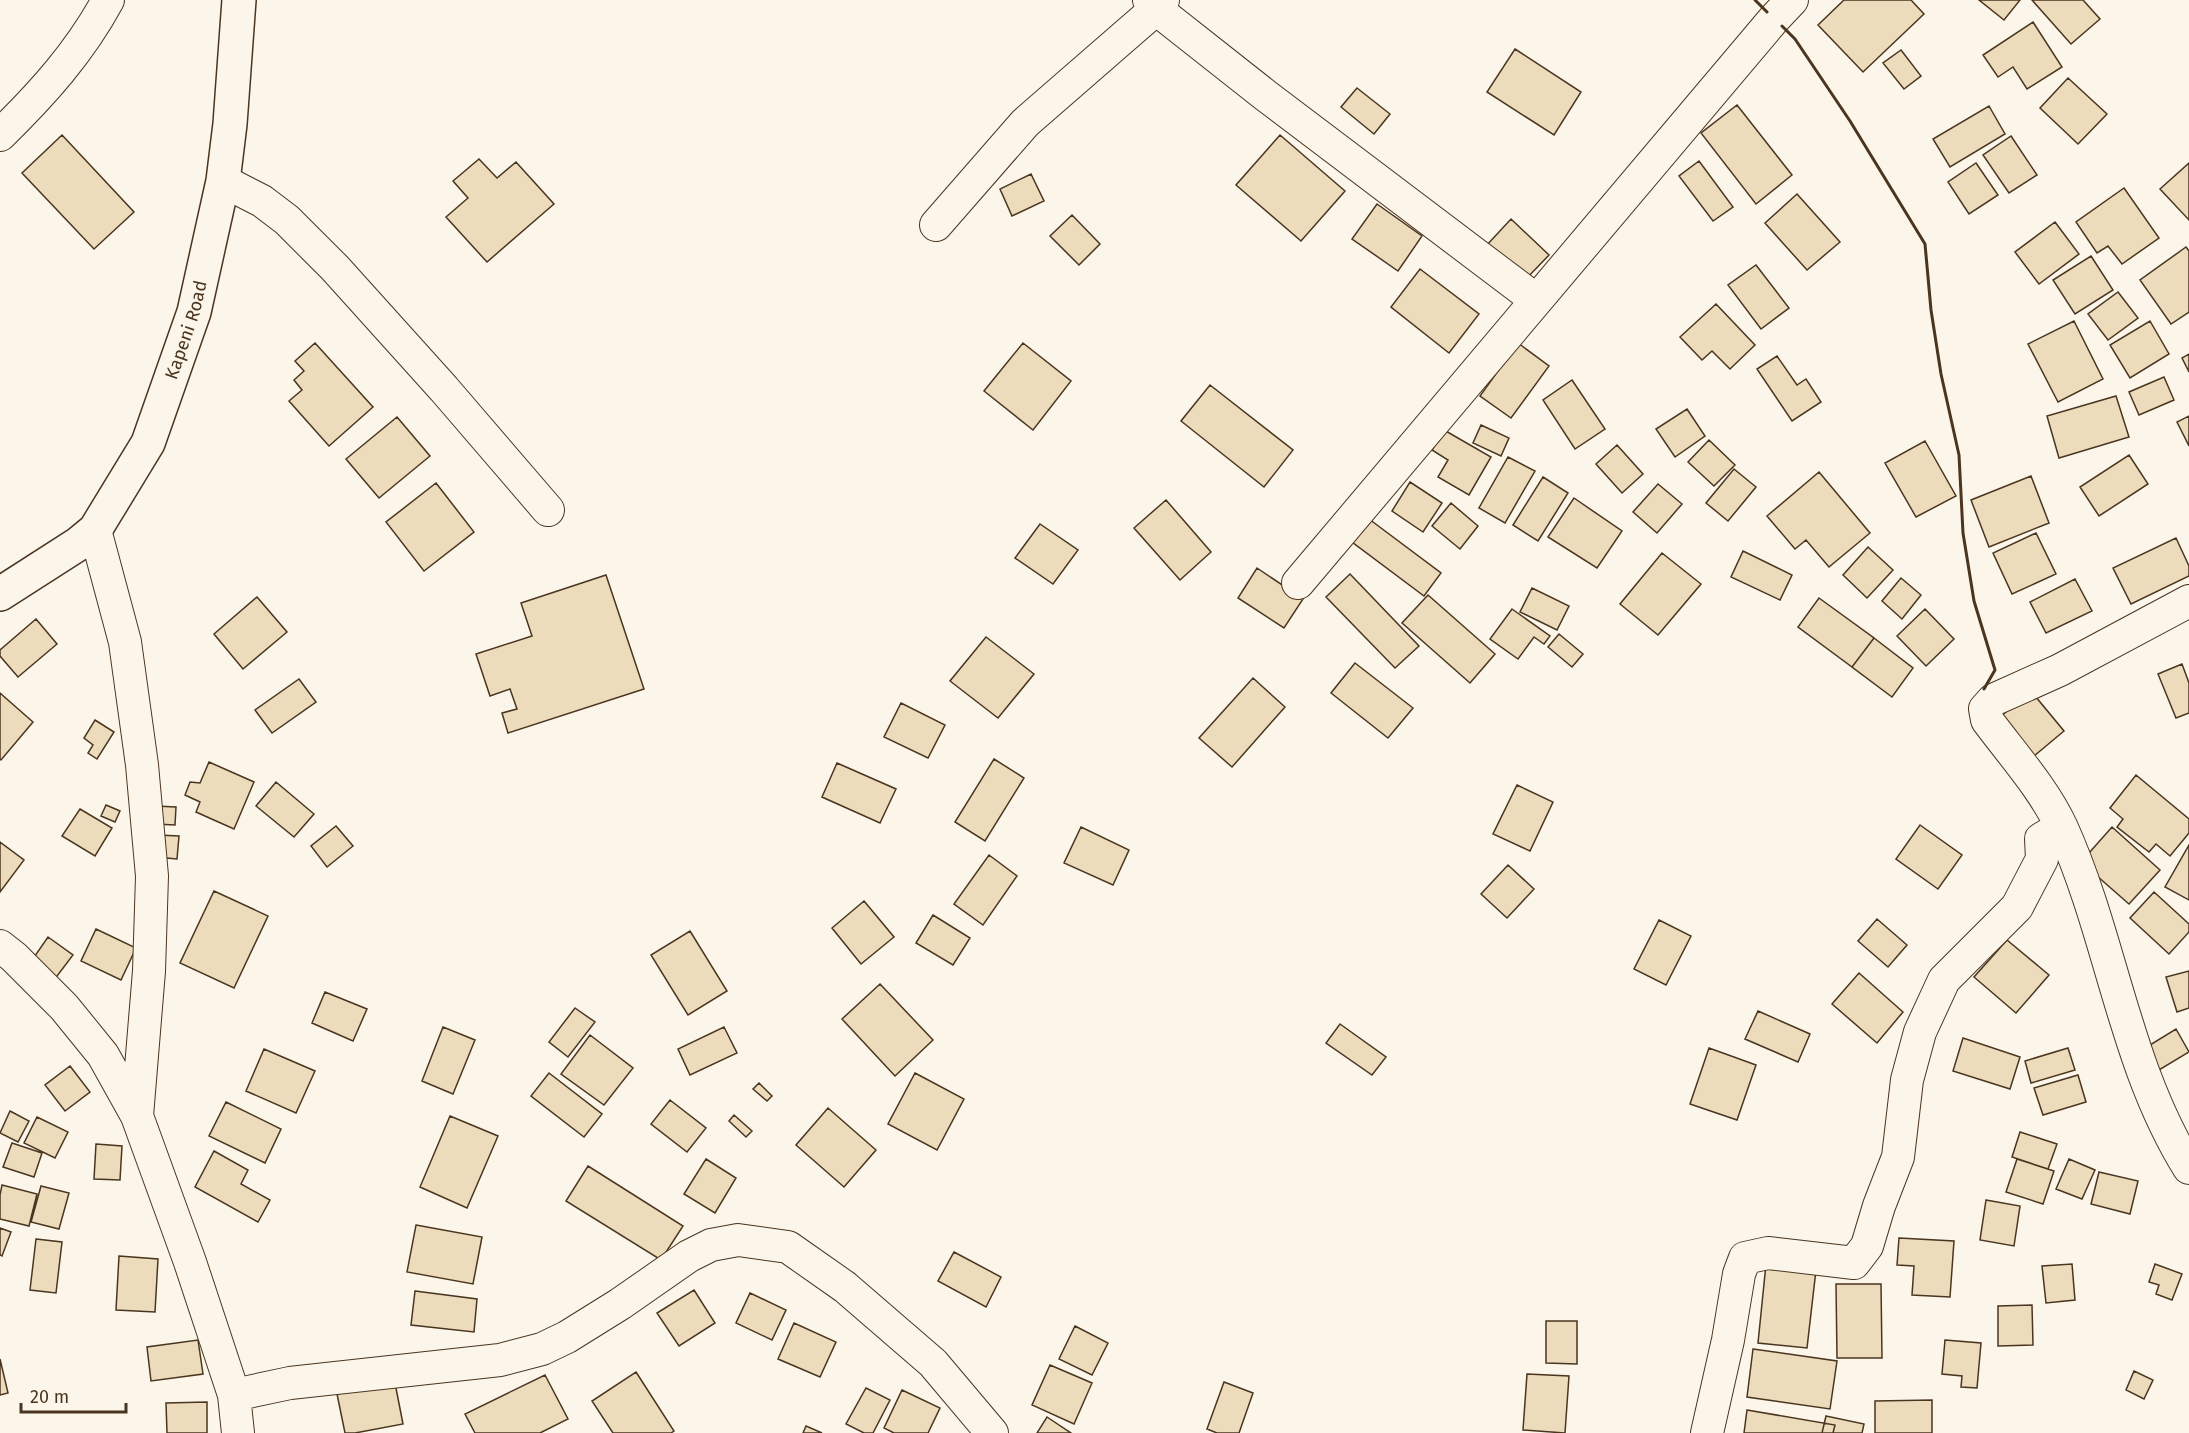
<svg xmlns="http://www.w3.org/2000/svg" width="2189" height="1433" viewBox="0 0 2189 1433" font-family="'Fira Sans',sans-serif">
	<rect width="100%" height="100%" fill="#fbf6e9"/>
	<!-- building -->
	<path fill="#ecdcbc" stroke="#4a3520" stroke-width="1.5" d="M 1844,0 L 1911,0 L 1924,14 L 1863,72 L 1818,25 Z
		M 1979,0 L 2020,0 L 2004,20 Z
		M 2032,0 L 2083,0 L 2100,19 L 2071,44 Z
		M 2033,22 L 2062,67 L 2027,89 L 2013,67 L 1998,77 L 1983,55 Z
		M 1515,49 L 1581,92 L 1554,135 L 1487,92 Z
		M 1901,50 L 1921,76 L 1904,89 L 1883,63 Z
		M 2068,78 L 2107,114 L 2078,144 L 2040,108 Z
		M 1357,88 L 1390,114 L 1374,134 L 1341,107 Z
		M 1737,105 L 1792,175 L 1756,204 L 1701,133 Z
		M 1989,106 L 2005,134 L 1950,167 L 1933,139 Z
		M 62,135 L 134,212 L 94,249 L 22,173 Z
		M 1280,135 L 1345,191 L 1301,241 L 1236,185 Z
		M 2011,136 L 2037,175 L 2009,193 L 1983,155 Z
		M 479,159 L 497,178 L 516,162 L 554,204 L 487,262 L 446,217 L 468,198 L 453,181 Z
		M 1699,161 L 1733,207 L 1713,221 L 1679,176 Z
		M 1976,163 L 1998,195 L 1969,214 L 1948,182 Z
		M 2189,163 L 2189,220 L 2160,189 Z
		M 1031,174 L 1044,201 L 1012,216 L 1000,189 Z
		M 2124,188 L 2159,238 L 2122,264 L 2108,246 L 2097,253 L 2076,222 Z
		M 1797,194 L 1840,242 L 1807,270 L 1765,223 Z
		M 1377,204 L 1422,236 L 1398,271 L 1352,239 Z
		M 1072,215 L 1100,244 L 1079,265 L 1050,236 Z
		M 1511,219 L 1549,255 L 1524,281 L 1486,246 Z
		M 2055,222 L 2079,254 L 2039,284 L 2015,252 Z
		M 2186,247 L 2189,251 L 2189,312 L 2171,324 L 2140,280 Z
		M 2091,256 L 2113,290 L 2075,314 L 2053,280 Z
		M 1756,265 L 1789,308 L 1761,329 L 1728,285 Z
		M 1420,269 L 1479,314 L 1449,353 L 1391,307 Z
		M 2118,292 L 2138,318 L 2108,340 L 2088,314 Z
		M 1716,304 L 1755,345 L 1730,369 L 1712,351 L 1702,360 L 1680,337 Z
		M 2074,321 L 2103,379 L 2058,402 L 2028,344 Z
		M 2150,321 L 2169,354 L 2130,378 L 2110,345 Z
		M 315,343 L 373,407 L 329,446 L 289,401 L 302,390 L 294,380 L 304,371 L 295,361 Z
		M 1023,343 L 1071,381 L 1033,430 L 984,391 Z
		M 1518,343 L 1549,366 L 1511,418 L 1480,396 Z
		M 2189,354 L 2189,372 L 2182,358 Z
		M 1777,356 L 1797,385 L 1806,379 L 1821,402 L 1792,421 L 1757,369 Z
		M 2164,377 L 2174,400 L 2139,415 L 2129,392 Z
		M 1572,380 L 1605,429 L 1575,449 L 1543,400 Z
		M 1210,385 L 1293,450 L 1264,487 L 1181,421 Z
		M 2116,396 L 2129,437 L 2059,458 L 2047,416 Z
		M 1687,409 L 1705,436 L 1675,457 L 1656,429 Z
		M 2189,416 L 2189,446 L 2177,422 Z
		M 397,417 L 430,456 L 379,498 L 346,459 Z
		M 1481,425 L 1509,438 L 1501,456 L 1473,443 Z
		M 1444,430 L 1491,457 L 1469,495 L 1438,477 L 1448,460 L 1432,450 Z
		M 1709,440 L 1735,465 L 1714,486 L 1688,462 Z
		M 1925,441 L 1956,496 L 1916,517 L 1885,463 Z
		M 1617,445 L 1643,474 L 1622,493 L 1596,464 Z
		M 2129,455 L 2148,484 L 2099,516 L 2080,487 Z
		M 1508,457 L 1535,471 L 1505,523 L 1479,508 Z
		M 1734,469 L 1756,487 L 1728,521 L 1706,503 Z
		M 1819,472 L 1870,533 L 1829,567 L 1806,540 L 1795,549 L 1767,516 Z
		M 2031,476 L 2049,523 L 1989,547 L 1971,500 Z
		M 1543,477 L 1568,493 L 1538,541 L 1513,525 Z
		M 1410,482 L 1442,503 L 1423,532 L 1392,511 Z
		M 436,483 L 474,532 L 424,571 L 386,522 Z
		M 1658,484 L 1682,504 L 1657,533 L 1633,512 Z
		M 1574,498 L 1622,531 L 1597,568 L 1548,537 Z
		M 1166,500 L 1211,552 L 1180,580 L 1134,528 Z
		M 1451,503 L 1478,526 L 1460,549 L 1432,526 Z
		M 1369,519 L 1441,573 L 1424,596 L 1352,542 Z
		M 1040,524 L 1078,550 L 1053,584 L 1015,558 Z
		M 2036,533 L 2056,574 L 2012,594 L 1993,553 Z
		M 2176,538 L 2189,566 L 2189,576 L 2131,604 L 2113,568 Z
		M 1868,547 L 1893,570 L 1867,598 L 1843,575 Z
		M 1743,551 L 1792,575 L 1780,600 L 1731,577 Z
		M 1662,553 L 1701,584 L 1658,635 L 1620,604 Z
		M 1257,568 L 1303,599 L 1284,628 L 1238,598 Z
		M 1350,574 L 1419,646 L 1395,668 L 1326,597 Z
		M 606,575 L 644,689 L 508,733 L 502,713 L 517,709 L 510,689 L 490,696 L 476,654 L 532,636 L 521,603 Z
		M 1901,578 L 1921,595 L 1902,619 L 1882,601 Z
		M 2075,579 L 2092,611 L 2046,633 L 2030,602 Z
		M 1532,588 L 1569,606 L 1557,630 L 1520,612 Z
		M 1428,595 L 1495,654 L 1470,683 L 1402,623 Z
		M 257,597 L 287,632 L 243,669 L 214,634 Z
		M 1819,598 L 1874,638 L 1852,667 L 1798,627 Z
		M 1512,609 L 1550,636 L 1544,644 L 1534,637 L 1518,659 L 1490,639 Z
		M 1925,609 L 1954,639 L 1926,666 L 1897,636 Z
		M 36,619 L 57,644 L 18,677 L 0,656 L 0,650 Z
		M 1559,634 L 1583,654 L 1572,667 L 1548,647 Z
		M 986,637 L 1034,674 L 998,718 L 950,681 Z
		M 1874,638 L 1913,668 L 1892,697 L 1852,667 Z
		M 1355,663 L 1413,708 L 1388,738 L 1331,693 Z
		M 2182,664 L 2189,683 L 2189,713 L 2176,718 L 2158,674 Z
		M 1253,678 L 1285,707 L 1232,767 L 1199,738 Z
		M 299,679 L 316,702 L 272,733 L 255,710 Z
		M 2031,691 L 2064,731 L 2034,756 L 2000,717 Z
		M 0,693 L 33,722 L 1,760 L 0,759 Z
		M 901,703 L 945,725 L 928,758 L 884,737 Z
		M 95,720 L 114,732 L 97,759 L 88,753 L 93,745 L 84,738 Z
		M 994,759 L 1024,778 L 985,841 L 955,822 Z
		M 209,762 L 254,782 L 234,829 L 196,812 L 200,802 L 185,795 L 190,782 L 200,783 Z
		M 837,763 L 896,789 L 880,823 L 822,797 Z
		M 2136,775 L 2189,819 L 2189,833 L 2170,856 L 2156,844 L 2149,852 L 2117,827 L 2123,819 L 2110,808 Z
		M 276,782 L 314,814 L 294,837 L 256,806 Z
		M 1517,785 L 1553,802 L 1530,851 L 1493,834 Z
		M 106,805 L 120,811 L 115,822 L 101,816 Z
		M 155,806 L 176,807 L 175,825 L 155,824 Z
		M 80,809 L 112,828 L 95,856 L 62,836 Z
		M 1920,825 L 1962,855 L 1938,889 L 1896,859 Z
		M 336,826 L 353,846 L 327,867 L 311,846 Z
		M 1081,827 L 1129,850 L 1113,885 L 1064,863 Z
		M 2112,827 L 2160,870 L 2129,904 L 2081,862 Z
		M 157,835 L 179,836 L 177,859 L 155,857 Z
		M 0,842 L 24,860 L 0,892 Z
		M 2189,845 L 2189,900 L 2165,887 Z
		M 989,855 L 1017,876 L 983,925 L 954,904 Z
		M 1508,865 L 1534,889 L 1507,918 L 1481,894 Z
		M 214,891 L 268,916 L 234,988 L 180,963 Z
		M 2154,892 L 2189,924 L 2189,932 L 2169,954 L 2130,918 Z
		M 864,901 L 894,937 L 861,964 L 832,928 Z
		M 933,915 L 970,938 L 953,965 L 916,943 Z
		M 1877,919 L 1907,945 L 1888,967 L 1858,941 Z
		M 1659,920 L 1691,936 L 1666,985 L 1634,969 Z
		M 96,929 L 136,948 L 121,980 L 81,961 Z
		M 690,931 L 727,991 L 688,1015 L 651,955 Z
		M 48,937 L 73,955 L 54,980 L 30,963 Z
		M 2007,940 L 2049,975 L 2016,1013 L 1974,977 Z
		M 2189,971 L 2189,1008 L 2177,1012 L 2166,977 Z
		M 1859,973 L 1903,1012 L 1877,1043 L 1832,1004 Z
		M 880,984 L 933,1040 L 895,1076 L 842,1019 Z
		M 325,992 L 367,1009 L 353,1041 L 312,1023 Z
		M 575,1008 L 595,1022 L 568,1057 L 549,1042 Z
		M 1758,1011 L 1810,1034 L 1798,1062 L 1745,1039 Z
		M 1340,1024 L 1386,1057 L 1372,1075 L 1326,1043 Z
		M 443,1027 L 475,1040 L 453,1094 L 422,1081 Z
		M 724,1027 L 737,1053 L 690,1075 L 678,1049 Z
		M 2176,1029 L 2189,1052 L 2159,1070 L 2145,1048 Z
		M 590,1035 L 633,1068 L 604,1105 L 561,1074 Z
		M 1963,1038 L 2020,1057 L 2010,1089 L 1953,1071 Z
		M 1709,1048 L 1756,1065 L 1737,1120 L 1690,1104 Z
		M 2068,1048 L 2075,1070 L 2031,1083 L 2025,1061 Z
		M 264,1049 L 315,1071 L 296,1113 L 246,1091 Z
		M 70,1066 L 90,1092 L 65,1111 L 45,1085 Z
		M 549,1073 L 602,1114 L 584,1137 L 531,1096 Z
		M 915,1073 L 964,1099 L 937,1150 L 888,1124 Z
		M 2078,1075 L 2086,1102 L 2043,1115 L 2034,1088 Z
		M 759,1083 L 772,1096 L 767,1101 L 753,1089 Z
		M 670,1100 L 706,1128 L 687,1152 L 651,1124 Z
		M 226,1102 L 281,1129 L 265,1163 L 209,1136 Z
		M 828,1108 L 876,1150 L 844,1187 L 796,1145 Z
		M 10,1111 L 29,1121 L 18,1142 L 0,1133 Z
		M 734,1115 L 752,1131 L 746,1137 L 729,1121 Z
		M 450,1116 L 498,1136 L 467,1208 L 420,1187 Z
		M 37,1117 L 68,1132 L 55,1158 L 24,1143 Z
		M 2020,1132 L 2057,1144 L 2048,1169 L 2012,1157 Z
		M 12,1143 L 42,1153 L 34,1177 L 3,1167 Z
		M 96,1144 L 122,1146 L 120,1180 L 94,1179 Z
		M 214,1151 L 248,1170 L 241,1184 L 270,1200 L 258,1222 L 195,1187 Z
		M 706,1159 L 736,1178 L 715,1213 L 684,1194 Z
		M 2017,1159 L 2054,1171 L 2043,1204 L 2006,1192 Z
		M 2069,1159 L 2095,1170 L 2082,1199 L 2056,1189 Z
		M 588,1166 L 683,1226 L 661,1260 L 566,1201 Z
		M 2099,1172 L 2138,1181 L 2130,1214 L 2091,1204 Z
		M 2,1185 L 37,1194 L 29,1226 L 0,1219 L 0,1195 Z
		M 41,1186 L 69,1193 L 59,1229 L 31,1222 Z
		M 1986,1200 L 2020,1206 L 2014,1246 L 1980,1240 Z
		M 416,1225 L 482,1237 L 473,1284 L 407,1272 Z
		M 0,1228 L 11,1232 L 2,1256 L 0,1255 Z
		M 1899,1238 L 1954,1241 L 1950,1297 L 1912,1295 L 1914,1266 L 1897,1265 Z
		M 36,1239 L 62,1242 L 56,1293 L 30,1290 Z
		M 954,1252 L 1001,1277 L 986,1307 L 938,1281 Z
		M 119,1256 L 158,1259 L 155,1312 L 116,1310 Z
		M 1766,1264 L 1816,1270 L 1807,1348 L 1758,1343 Z
		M 2072,1264 L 2075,1300 L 2046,1303 L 2042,1266 Z
		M 2155,1264 L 2182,1274 L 2172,1300 L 2156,1294 L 2159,1285 L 2149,1282 Z
		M 1836,1284 L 1881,1284 L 1882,1358 L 1837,1358 Z
		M 694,1290 L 715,1323 L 679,1346 L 657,1313 Z
		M 415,1291 L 477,1299 L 474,1332 L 411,1325 Z
		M 750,1293 L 786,1310 L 772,1340 L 736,1323 Z
		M 2032,1305 L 2033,1345 L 1998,1346 L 1998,1306 Z
		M 1546,1321 L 1577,1321 L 1577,1364 L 1546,1363 Z
		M 794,1323 L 836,1342 L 820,1377 L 778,1359 Z
		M 1075,1326 L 1108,1343 L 1092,1375 L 1059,1359 Z
		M 198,1340 L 203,1374 L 151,1381 L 147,1347 Z
		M 1945,1340 L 1981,1343 L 1977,1388 L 1961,1387 L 1962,1376 L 1942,1374 Z
		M 1753,1349 L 1837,1361 L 1830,1409 L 1747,1397 Z
		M 0,1359 L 8,1393 L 0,1395 Z
		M 1050,1365 L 1092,1383 L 1074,1424 L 1032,1405 Z
		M 2134,1371 L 2153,1380 L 2144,1399 L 2126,1390 Z
		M 636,1372 L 674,1431 L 671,1433 L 613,1433 L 592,1401 Z
		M 1527,1374 L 1569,1376 L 1565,1433 L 1523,1430 Z
		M 545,1375 L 568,1419 L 540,1433 L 475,1433 L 465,1414 Z
		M 1224,1382 L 1253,1393 L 1239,1433 L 1217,1433 L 1207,1429 Z
		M 395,1383 L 403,1424 L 355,1433 L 345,1433 L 337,1394 Z
		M 866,1388 L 890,1400 L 873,1433 L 864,1433 L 846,1424 Z
		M 902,1390 L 940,1408 L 928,1433 L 894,1433 L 884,1428 Z
		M 1932,1400 L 1932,1433 L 1875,1433 L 1875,1401 Z
		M 207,1402 L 207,1433 L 167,1433 L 166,1403 Z
		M 1747,1410 L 1835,1425 L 1833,1433 L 1744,1433 Z
		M 1826,1416 L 1864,1424 L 1862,1433 L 1822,1433 Z
		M 1047,1417 L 1071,1433 L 1037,1433 Z
		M 806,1426 L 822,1433 L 803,1433 Z"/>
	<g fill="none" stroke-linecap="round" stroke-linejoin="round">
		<defs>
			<path id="minor" d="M 1149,0 L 1156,9 L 1265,95 L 1536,300
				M 0,135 C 42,94 80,52 108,0
				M 223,181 L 262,201 L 287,220 L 335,268 L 444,389 L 548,510
				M 936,225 L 1025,123 L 1156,9 L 1163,0
				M 95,530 L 125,642 L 142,765 L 152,876 L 149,971 L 137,1116
				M 1298,583 L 1774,19 L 1792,0
				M 2189,601 L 2060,670 L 1993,700 L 1985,709 L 1987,720 C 2013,755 2044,789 2062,828 C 2112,939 2124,1064 2189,1168
				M 0,946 L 14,957 L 64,1007 L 103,1055 L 137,1116 L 190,1262 L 234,1395 L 238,1433
				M 234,1395 L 290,1383 L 500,1360 L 542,1349 L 567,1337 L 620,1304 L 689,1256 L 711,1245 L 738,1240 L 788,1247 L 845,1287 L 933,1363 L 992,1433
				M 1707,1433 L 1728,1340 L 1739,1274 L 1745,1258 L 1768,1253 L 1854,1263 L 1867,1246 L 1879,1206 L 1898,1157 L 1907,1080 L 1920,1032 L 1944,980 L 2017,907 L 2042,859 L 2041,839 L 2061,827"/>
			<g id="secondary">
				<path id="s1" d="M 0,594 L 78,544 L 95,530 L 148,443 L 194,312 L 223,181 L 230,124 L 239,0"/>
			</g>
		</defs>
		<!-- minor casing -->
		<use href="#minor" stroke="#4a3520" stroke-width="34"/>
		<!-- secondary casing -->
		<use href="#secondary" stroke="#4a3520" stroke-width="36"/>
		<!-- minor -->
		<use href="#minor" stroke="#fbf6e9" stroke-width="32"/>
		<!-- secondary -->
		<use href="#secondary" stroke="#fbf6e9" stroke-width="33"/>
		<!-- wall -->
		<path stroke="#4a3520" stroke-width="3" d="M 1755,0 L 1767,12
			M 1782,26 L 1795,39 L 1850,121 L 1925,244 L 1931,310 L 1941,374 L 1959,455 L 1963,533 L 1974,601 L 1995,670 L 1984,689"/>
	</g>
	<g text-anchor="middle" stroke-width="4.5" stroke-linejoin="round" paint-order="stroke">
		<!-- street labels -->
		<g font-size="18" fill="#4a3520" stroke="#fbf6e9">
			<text dy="6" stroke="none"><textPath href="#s1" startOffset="336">Kapeni Road</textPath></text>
		</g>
	</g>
	<!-- scale -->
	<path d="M21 1403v9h105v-9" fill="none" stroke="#4a3520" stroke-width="3"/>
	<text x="30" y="1403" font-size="18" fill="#4a3520" stroke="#fbf6e9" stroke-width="4.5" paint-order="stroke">20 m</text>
</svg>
